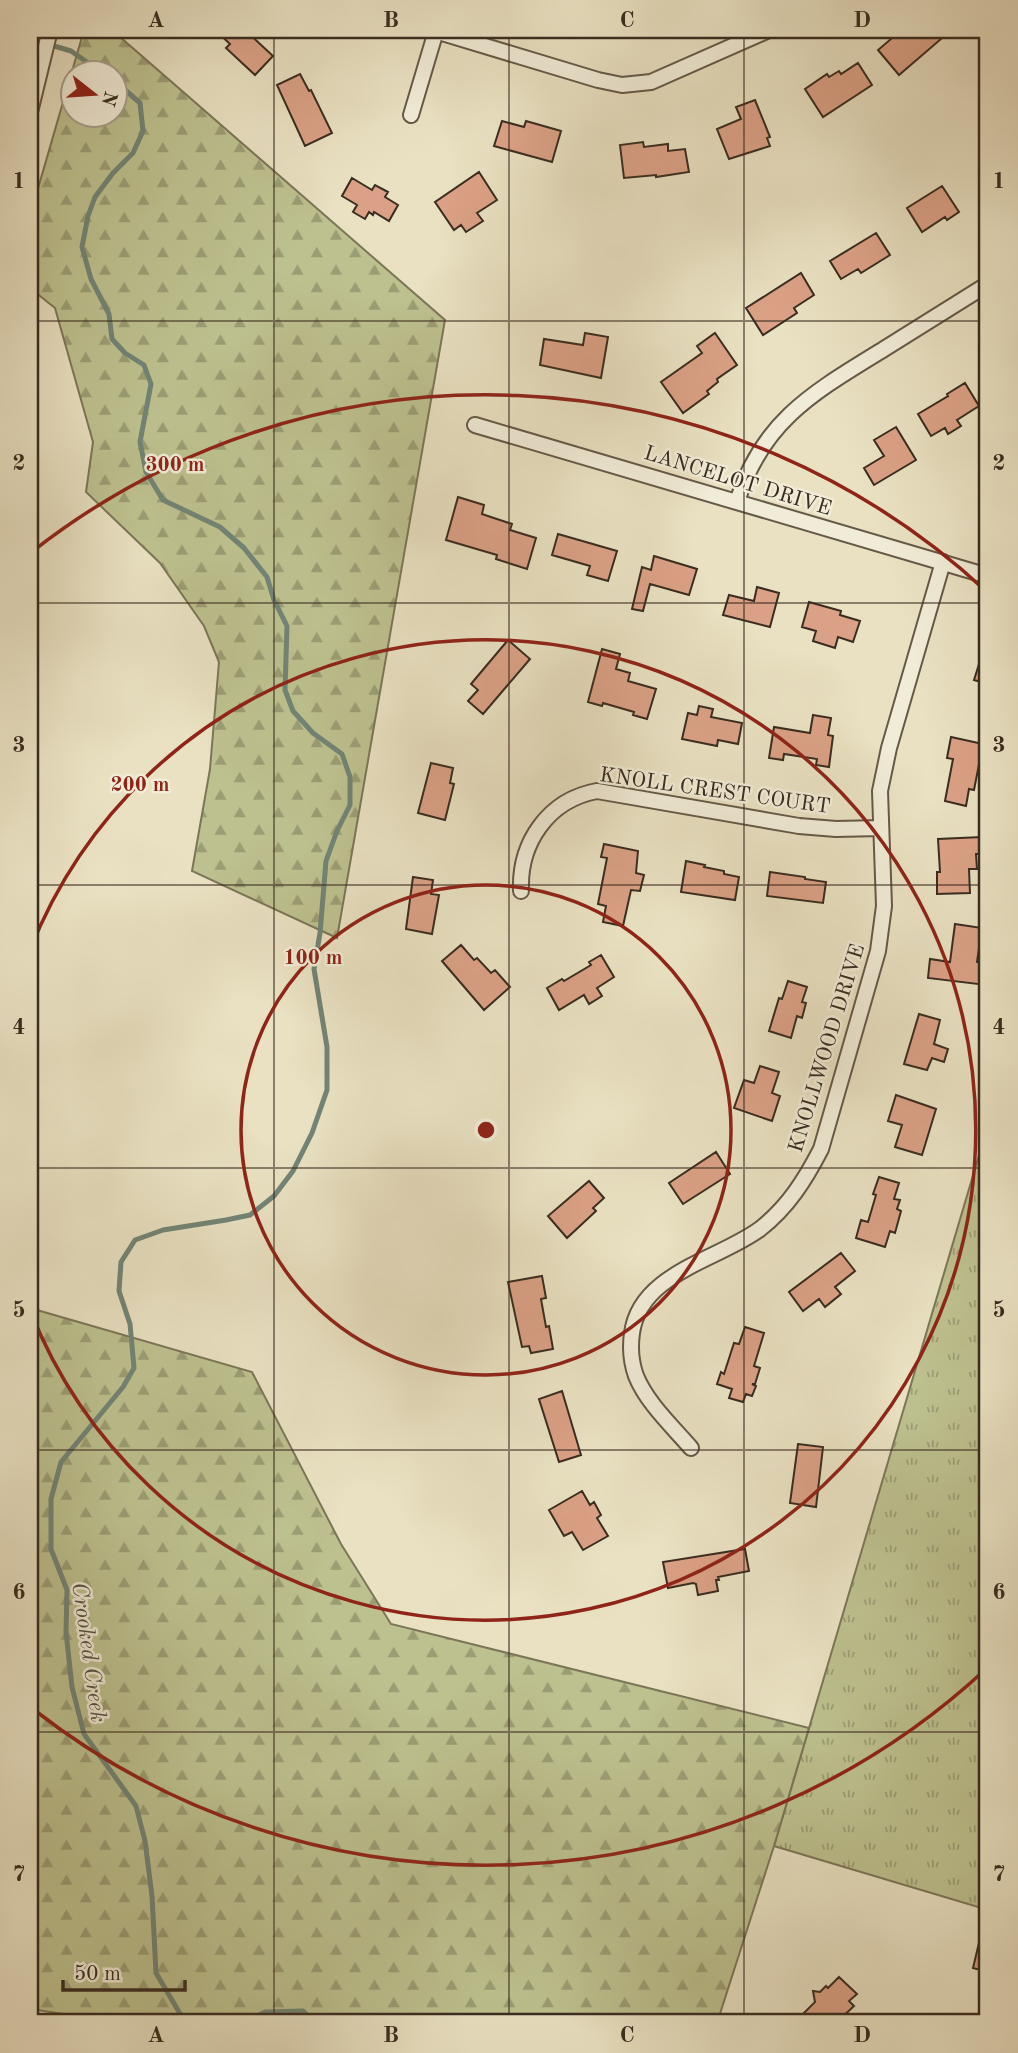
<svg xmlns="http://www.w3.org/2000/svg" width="1018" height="2053" viewBox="0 0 1018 2053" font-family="'Old Standard TT',serif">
	<defs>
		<pattern id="grass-tufts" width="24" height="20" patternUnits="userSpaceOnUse" patternTransform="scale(1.75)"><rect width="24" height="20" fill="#bdc18f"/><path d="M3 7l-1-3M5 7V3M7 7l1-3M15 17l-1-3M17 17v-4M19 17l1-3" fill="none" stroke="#9b9d74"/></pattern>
		<pattern id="forest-firs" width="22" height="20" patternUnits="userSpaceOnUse" patternTransform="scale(1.75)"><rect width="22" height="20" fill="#bdc18f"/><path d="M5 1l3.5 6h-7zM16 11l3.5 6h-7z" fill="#9b9d74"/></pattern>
	</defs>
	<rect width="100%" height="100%" fill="#e9e1c2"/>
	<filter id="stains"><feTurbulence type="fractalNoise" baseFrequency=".00286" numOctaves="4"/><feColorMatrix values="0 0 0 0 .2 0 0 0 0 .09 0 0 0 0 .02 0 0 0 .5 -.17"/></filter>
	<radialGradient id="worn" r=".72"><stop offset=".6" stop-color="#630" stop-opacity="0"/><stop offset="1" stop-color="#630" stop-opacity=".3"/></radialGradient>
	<!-- grass -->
	<path fill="url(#grass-tufts)" stroke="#7c7658" stroke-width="2" d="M 988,1125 L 988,1910 L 774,1846 Z"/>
	<!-- forest -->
	<path fill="url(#forest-firs)" stroke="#7c7658" stroke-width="2" fill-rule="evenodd" d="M 84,30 L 112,30 L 445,320 L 337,938 L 192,871 L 210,769 L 219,662 L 204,626 L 160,563 L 86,492 L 93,442 L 55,308 L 30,288 L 30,216 ZM 74,74 L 116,74 L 116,116 L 74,116 Z
		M 30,1308 L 252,1372 L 341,1544 L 391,1624 L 809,1728 L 774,1846 L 717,2023 L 95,2023 L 90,2018 L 30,2009 Z"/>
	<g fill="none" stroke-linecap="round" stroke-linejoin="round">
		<!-- stream -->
		<path stroke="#728476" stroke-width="5" d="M 30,39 L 71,51 L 104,74
			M 116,82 L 140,103 L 143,131 L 133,153 L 113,173 L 95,197 L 88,216 L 82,247 L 91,279 L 109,314 L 112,339 L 125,353 L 144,365 L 151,384 L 140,442 L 146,472 L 163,500 L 220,527 L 244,548 L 267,577 L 274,600 L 287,626 L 285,690 L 293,711 L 313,733 L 342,754 L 350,777 L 350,805 L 337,831 L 326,861 L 320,933 L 314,969 L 327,1047 L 327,1090 L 312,1133 L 293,1171 L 274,1196 L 250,1215 L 226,1220 L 163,1230 L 135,1240 L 121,1262 L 119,1291 L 130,1324 L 134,1368 L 123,1387 L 61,1462 L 51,1499 L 51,1549 L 67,1590 L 66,1632 L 72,1687 L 84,1734 L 136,1806 L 145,1841 L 152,1896 L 156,1973 L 182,2017 L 195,2023
			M 244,2023 L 265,2012 L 303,2011 L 314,2023"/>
	</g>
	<!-- building -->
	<path fill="#dba186" stroke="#3a2c20" stroke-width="2" d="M 215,30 L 245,30 L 273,56 L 255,75 L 226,48 L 230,44 Z
		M 908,30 L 933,30 L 941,39 L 899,75 L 878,50 L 898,33 L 901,36 Z
		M 858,63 L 872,85 L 823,117 L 805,89 L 827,74 L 829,77 L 839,71 L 841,74 Z
		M 300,74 L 309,91 L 311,90 L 332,133 L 305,146 L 277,85 Z
		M 755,100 L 770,137 L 767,138 L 770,146 L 729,159 L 717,129 L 741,119 L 736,107 Z
		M 502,121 L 524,127 L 526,121 L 561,131 L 552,162 L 494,146 Z
		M 643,142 L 644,147 L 668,144 L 668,151 L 685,149 L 689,172 L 656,177 L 656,175 L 624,178 L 620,145 Z
		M 479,172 L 497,200 L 477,213 L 483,221 L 466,232 L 461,225 L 454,230 L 435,202 Z
		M 352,178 L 372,190 L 375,185 L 388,192 L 385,197 L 398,205 L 389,221 L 374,212 L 373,215 L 369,212 L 365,219 L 353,212 L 357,205 L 342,196 Z
		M 942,186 L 959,212 L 947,220 L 945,217 L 922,232 L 907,208 Z
		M 876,233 L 890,255 L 861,273 L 858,269 L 841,279 L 830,261 Z
		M 801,273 L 814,295 L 794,308 L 797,313 L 763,335 L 746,308 Z
		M 585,333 L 608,337 L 601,378 L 540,365 L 544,339 L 583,345 Z
		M 715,333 L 737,365 L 717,379 L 718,382 L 707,391 L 709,394 L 683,413 L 661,382 L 702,353 L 697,346 Z
		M 965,383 L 979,406 L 957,420 L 961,426 L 948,434 L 945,428 L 931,436 L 918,414 L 948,396 L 947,394 Z
		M 896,427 L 916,460 L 874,485 L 864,468 L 884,456 L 874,440 Z
		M 458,497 L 484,505 L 482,514 L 512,524 L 510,530 L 536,538 L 527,569 L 496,559 L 497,555 L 446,540 Z
		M 558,534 L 617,551 L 608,581 L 587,575 L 590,566 L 552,555 Z
		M 654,556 L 697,569 L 689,595 L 650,584 L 643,611 L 632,609 L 642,567 L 651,570 Z
		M 757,587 L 779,593 L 770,627 L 723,615 L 729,595 L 754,601 Z
		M 809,602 L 841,611 L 840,615 L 860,621 L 853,642 L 838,637 L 835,648 L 813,641 L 816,631 L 802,627 Z
		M 508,640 L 530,659 L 483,714 L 468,701 L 478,690 L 471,684 Z
		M 985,645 L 988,645 L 988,684 L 974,680 Z
		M 602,649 L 620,654 L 616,669 L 630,673 L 628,681 L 656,689 L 647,719 L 633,715 L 634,712 L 603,703 L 602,706 L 588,702 Z
		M 699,706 L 713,709 L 711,717 L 742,723 L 738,744 L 718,740 L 717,746 L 682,739 L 688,713 L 697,715 Z
		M 813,715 L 831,718 L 828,735 L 833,736 L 829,767 L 816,765 L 817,759 L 784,754 L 783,760 L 769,758 L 774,727 L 810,733 Z
		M 951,737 L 983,744 L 974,790 L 969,789 L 966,806 L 945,801 L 953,759 L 947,758 Z
		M 431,763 L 453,768 L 450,783 L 454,784 L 445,820 L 418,813 Z
		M 982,837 L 983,854 L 976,854 L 977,869 L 969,869 L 970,893 L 937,894 L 937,872 L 940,872 L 938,839 Z
		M 604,844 L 638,851 L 636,873 L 644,875 L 640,891 L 631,890 L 623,926 L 603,922 L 606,906 L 598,904 L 607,858 L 601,857 Z
		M 686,861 L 705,865 L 704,867 L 724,871 L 724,874 L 739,877 L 735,900 L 681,892 Z
		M 770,872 L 805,877 L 805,879 L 826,882 L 823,903 L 767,896 Z
		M 413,877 L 433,880 L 431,894 L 439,895 L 432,934 L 406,929 Z
		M 955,924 L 982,928 L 977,962 L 988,964 L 986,985 L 928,978 L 930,959 L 950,962 Z
		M 461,945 L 474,960 L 477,958 L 491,973 L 495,970 L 510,987 L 484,1010 L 442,961 Z
		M 601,955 L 614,977 L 597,988 L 602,996 L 589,1004 L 584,995 L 559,1010 L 547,988 L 562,979 L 564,981 L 591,965 L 589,962 Z
		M 788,981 L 807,987 L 802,1002 L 806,1003 L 802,1018 L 797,1016 L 791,1038 L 769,1031 L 779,998 L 782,999 Z
		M 919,1014 L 940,1020 L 934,1044 L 948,1049 L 944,1062 L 932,1058 L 927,1070 L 904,1064 Z
		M 760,1066 L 779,1072 L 772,1093 L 780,1096 L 772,1121 L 734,1108 L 744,1080 L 754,1083 Z
		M 896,1095 L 936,1109 L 922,1155 L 895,1147 L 902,1125 L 888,1121 Z
		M 716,1152 L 730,1174 L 683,1204 L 669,1183 Z
		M 879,1177 L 899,1183 L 894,1199 L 900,1200 L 897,1209 L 901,1211 L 895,1233 L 890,1231 L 885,1247 L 856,1238 L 861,1220 L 868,1222 L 876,1195 L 873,1194 Z
		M 589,1181 L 604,1198 L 593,1208 L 596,1211 L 567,1238 L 548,1216 Z
		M 841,1253 L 855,1271 L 835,1287 L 841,1294 L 825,1307 L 819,1299 L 803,1311 L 789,1292 Z
		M 542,1276 L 546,1298 L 541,1299 L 546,1327 L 549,1326 L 553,1349 L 531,1353 L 529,1346 L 522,1347 L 508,1282 Z
		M 745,1327 L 764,1333 L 754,1366 L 760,1368 L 755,1384 L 752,1384 L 756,1386 L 752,1396 L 746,1394 L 743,1402 L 729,1398 L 732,1389 L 717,1384 L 721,1372 L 724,1374 L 734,1343 L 739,1344 Z
		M 562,1391 L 581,1455 L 559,1462 L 539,1399 Z
		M 798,1444 L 823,1447 L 816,1507 L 790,1503 Z
		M 582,1491 L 590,1505 L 594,1502 L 601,1515 L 597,1518 L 608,1536 L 583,1550 L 572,1532 L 564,1536 L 549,1510 Z
		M 745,1549 L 749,1571 L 718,1577 L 719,1580 L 716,1580 L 718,1591 L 698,1595 L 696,1584 L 693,1583 L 668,1588 L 663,1562 Z
		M 983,1926 L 988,1927 L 988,1972 L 973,1968 Z
		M 839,1977 L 857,1994 L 849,2001 L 854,2006 L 836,2023 L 810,2023 L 802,2015 L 815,2002 L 813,1991 L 820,1992 L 826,1986 L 828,1988 Z"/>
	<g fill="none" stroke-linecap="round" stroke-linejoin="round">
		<defs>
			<path id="street" d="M 432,30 L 598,80 L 622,85 L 651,82 L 769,30
				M 30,112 L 50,30
				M 411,115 L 436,31
				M 475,425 L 988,576
				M 737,502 C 762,420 816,391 884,349 C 919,327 954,305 988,284
				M 521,891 C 519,843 548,800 597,791 L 799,826 L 836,829 L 881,828
				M 691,1448 C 672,1426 647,1403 636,1376 C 631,1362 630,1347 632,1333 C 640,1273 718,1260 760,1229 C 788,1207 805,1180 821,1149 L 878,951 L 884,906 L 880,791 L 889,748 L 943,562"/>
		</defs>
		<!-- street casing -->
		<use href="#street" stroke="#665948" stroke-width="18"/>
		<!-- street -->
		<use href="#street" stroke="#f1ecd7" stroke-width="14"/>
	</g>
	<!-- grid -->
	<path fill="none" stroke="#3a2c20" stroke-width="2" stroke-opacity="0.55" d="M 274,30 L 274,2023M 509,30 L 509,2023M 744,30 L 744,2023M 30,321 L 988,321M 30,603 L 988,603M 30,885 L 988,885M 30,1168 L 988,1168M 30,1450 L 988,1450M 30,1732 L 988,1732"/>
	<!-- distance rings -->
	<g fill="none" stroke="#8f2418" stroke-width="3.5">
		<circle cx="486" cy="1130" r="245"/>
		<path d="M30 950A490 490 0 1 1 30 1310"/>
		<path d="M987 1668A735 735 0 0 1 33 1709M33 551A735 735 0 0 1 987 592"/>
	</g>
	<g text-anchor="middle" stroke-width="5" stroke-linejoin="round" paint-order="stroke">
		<!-- street labels -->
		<g font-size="21" fill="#3a2c20" stroke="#f1ecd7">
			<text transform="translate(738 480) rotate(17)" y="7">LANCELOT DRIVE</text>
			<text transform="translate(715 790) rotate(8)" y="7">KNOLL CREST COURT</text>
			<text transform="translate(826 1048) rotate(-73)" y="7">KNOLLWOOD DRIVE</text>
		</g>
		<!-- water labels -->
		<g font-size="23" font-style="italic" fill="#525044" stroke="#f1ecd7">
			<text transform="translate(90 1652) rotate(82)" y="8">Crooked Creek</text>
		</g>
	</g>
	<circle cx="486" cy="1130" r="10" fill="#8f2418" stroke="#f1ecd7" stroke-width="3.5"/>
	<g font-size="21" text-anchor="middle" font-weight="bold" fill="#8f2418" stroke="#f1ecd7" stroke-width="5" stroke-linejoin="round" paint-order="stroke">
		<text x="175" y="471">300 m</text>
		<text x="140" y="791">200 m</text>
		<text x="313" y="964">100 m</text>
	</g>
	<!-- margin -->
	<rect width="1018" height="2053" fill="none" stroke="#e9e1c2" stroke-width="77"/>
	<!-- north arrow -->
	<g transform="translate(94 94) rotate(107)"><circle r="33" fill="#f1ecd7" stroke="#a89f8e" stroke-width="2"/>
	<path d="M0-5L12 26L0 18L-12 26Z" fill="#8f2418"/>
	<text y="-10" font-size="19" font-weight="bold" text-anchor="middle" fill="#3a2c20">N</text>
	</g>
	<!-- scale -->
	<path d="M63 1980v10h122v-10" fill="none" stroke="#3a2c20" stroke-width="3.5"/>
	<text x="74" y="1980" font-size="21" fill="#3a2c20" stroke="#f1ecd7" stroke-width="5" paint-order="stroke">50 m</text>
	<rect x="38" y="38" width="941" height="1976" fill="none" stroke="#3a2c20" stroke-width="2.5"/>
	<g font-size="23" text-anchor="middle" font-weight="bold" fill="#3a2c20">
		<text x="156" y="27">A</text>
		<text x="391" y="27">B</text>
		<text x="627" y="27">C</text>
		<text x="862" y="27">D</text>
		<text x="19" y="188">1</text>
		<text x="999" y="188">1</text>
		<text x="19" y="470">2</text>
		<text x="999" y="470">2</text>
		<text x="19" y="752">3</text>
		<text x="999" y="752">3</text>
		<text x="19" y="1034">4</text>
		<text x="999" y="1034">4</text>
		<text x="19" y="1317">5</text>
		<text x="999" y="1317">5</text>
		<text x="19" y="1599">6</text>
		<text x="999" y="1599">6</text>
		<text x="19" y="1881">7</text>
		<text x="999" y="1881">7</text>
		<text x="156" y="2042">A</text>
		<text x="391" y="2042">B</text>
		<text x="627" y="2042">C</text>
		<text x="862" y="2042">D</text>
	</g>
	<rect width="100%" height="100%" filter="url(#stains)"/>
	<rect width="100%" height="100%" fill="url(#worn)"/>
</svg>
